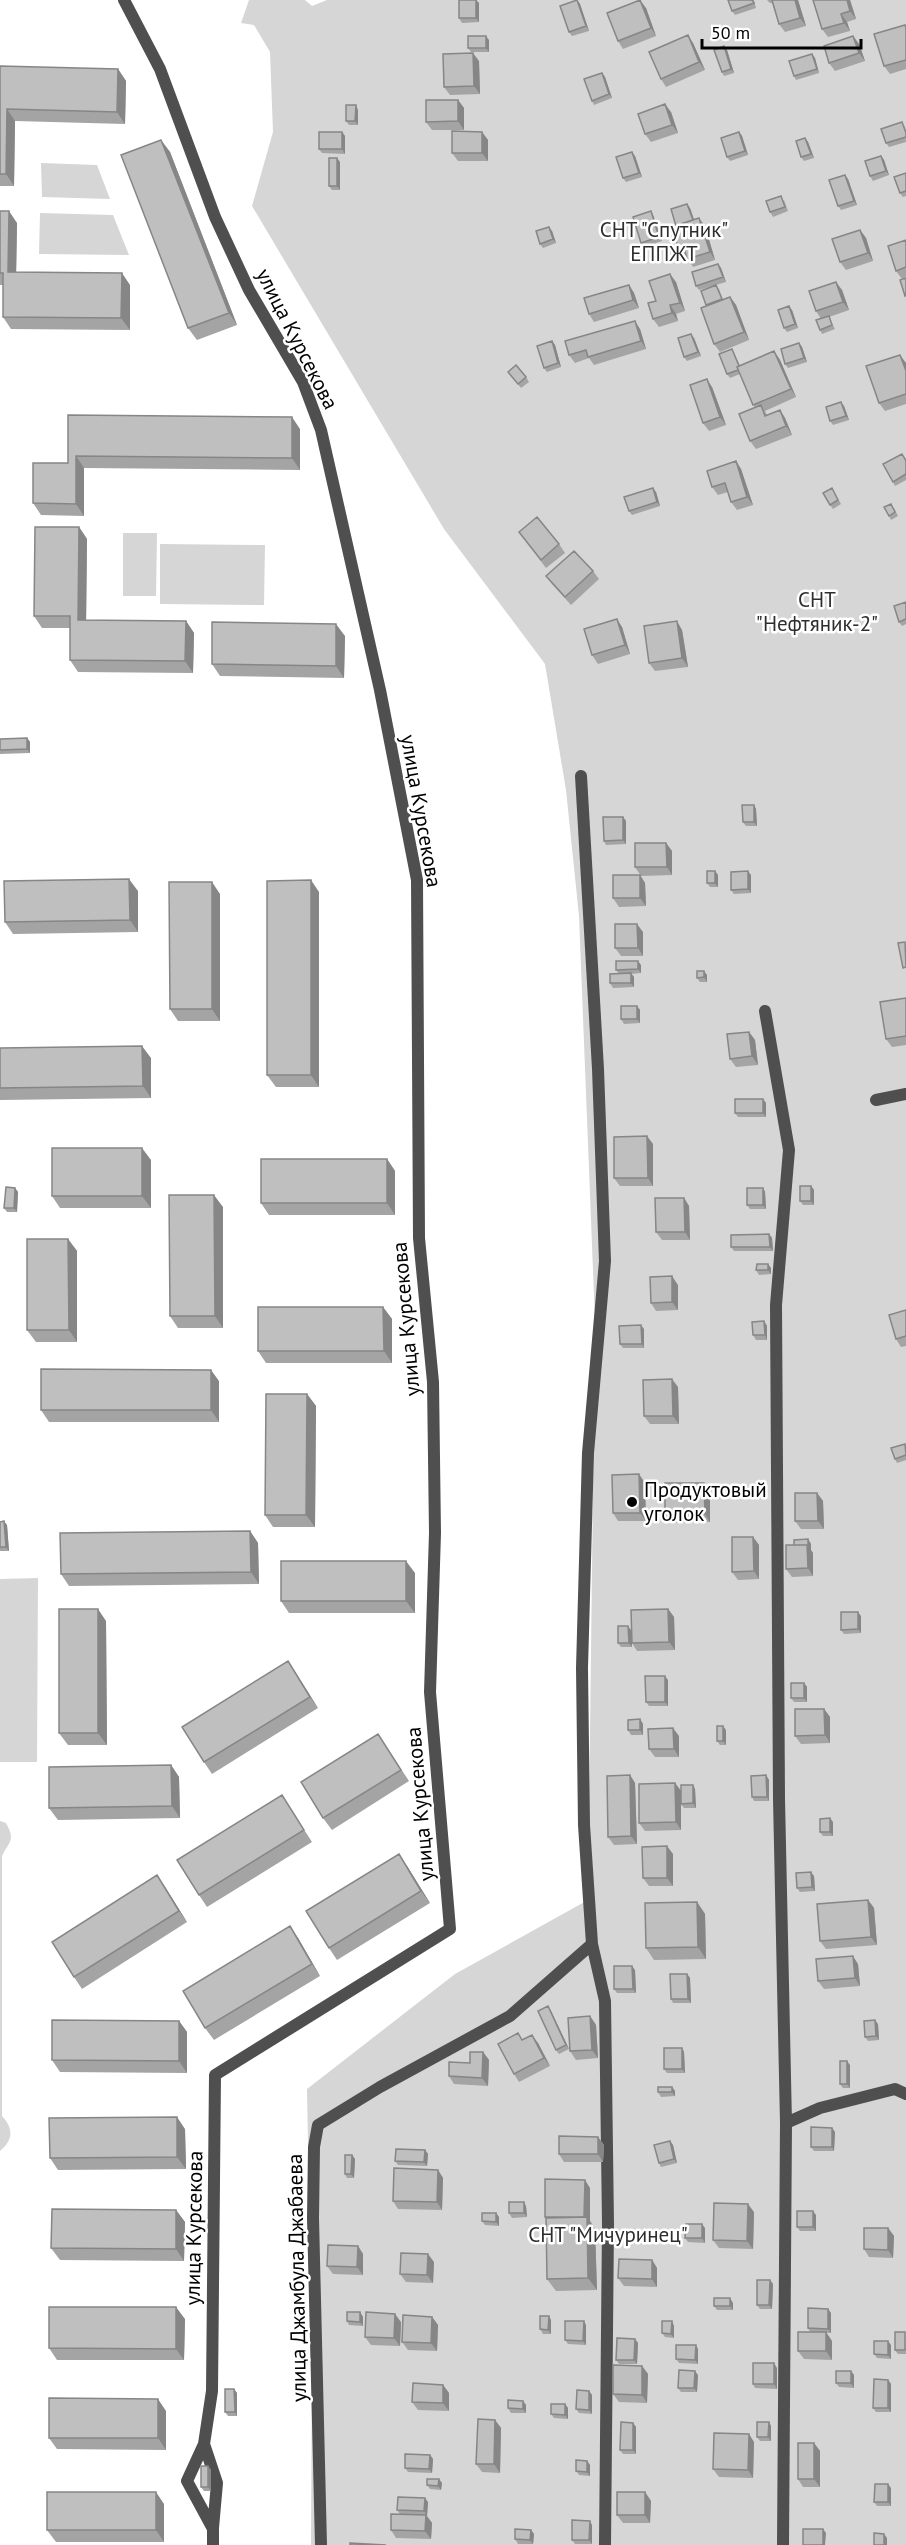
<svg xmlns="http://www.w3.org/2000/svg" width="906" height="2545" viewBox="0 0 906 2545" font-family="'PT Sans',sans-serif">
	<rect width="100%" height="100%" fill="#fff"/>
	<!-- green -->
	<path fill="#d6d6d6" d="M 249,0 L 305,0 L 312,6 L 327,0 L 906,0 L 906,2545 L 311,2545 L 312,2350 L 307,2089 L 455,1974 L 588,1900 L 595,1321 L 579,916 L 566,790 L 545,664 L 444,529 L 252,206 L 273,132 L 270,52 L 254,25 L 241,23 Z
		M 41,163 L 97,165 L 110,199 L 42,197 Z
		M 40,213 L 113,215 L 129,255 L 39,254 Z
		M 123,533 L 157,533 L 156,596 L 123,596 Z
		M 160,544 L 265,545 L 264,605 L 160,604 Z
		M 38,1578 L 37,1762 L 0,1762 L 0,1579 Z
		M 0,1821 L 6,1823 C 16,1841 9,1841 2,1856 L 2,2116 C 14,2129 13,2140 0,2151 Z"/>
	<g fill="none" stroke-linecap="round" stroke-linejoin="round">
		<!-- minor -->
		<path stroke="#4f4f4f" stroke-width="12" d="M 124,0 L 160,69 L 215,217 L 249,290 L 303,382 L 321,430 L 380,690 L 417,880 L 419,1238 L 433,1382 L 435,1533 L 430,1692 L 450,1929 L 215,2075 L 212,2391 L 204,2444 L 187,2481 L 213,2529 L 213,2545
			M 581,776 L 598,1069 L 605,1261 L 588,1453 L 582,1668 L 584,1825 L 592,1944 L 605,2001 L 608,2224 L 605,2545
			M 765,1011 L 789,1150 L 776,1305 L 779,1799 L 786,2123 L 783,2545
			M 876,1100 L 906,1094
			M 786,2123 L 820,2108 L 895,2089 L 906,2094
			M 204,2444 L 217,2483 L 213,2528
			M 321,2545 L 313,2218 L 314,2147 L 318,2125 L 380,2087 L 510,2016 L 592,1944"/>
	</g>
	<!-- wall -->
	<path fill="#a4a4a4" d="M 459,0 L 476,0 L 479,3 L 479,22 L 462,23 L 459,18 Z
		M 577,0 L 580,4 L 589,31 L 572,36 L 569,32 Z
		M 728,0 L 754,0 L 756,8 L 735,15 L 732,11 Z
		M 767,0 L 798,0 L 806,26 L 785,32 L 779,24 L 772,3 L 770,3 Z
		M 813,0 L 850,0 L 856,19 L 847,22 L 850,31 L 828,37 L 822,29 Z
		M 646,8 L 656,36 L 623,49 L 618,41 Z
		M 905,25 L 906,26 L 906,69 L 890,74 L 884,66 Z
		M 853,36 L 859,44 L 865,61 L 835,71 L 829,63 Z
		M 489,40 L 489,52 L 471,52 L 468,48 Z
		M 693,43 L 705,70 L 666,87 L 661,79 Z
		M 724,46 L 727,50 L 734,73 L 724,76 L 722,72 Z
		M 812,54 L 815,58 L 819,73 L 796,80 L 794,76 Z
		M 479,61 L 480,94 L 450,95 L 444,87 Z
		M 118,69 L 126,81 L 125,124 L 15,121 L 14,186 L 0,186 L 0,84 Z
		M 602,73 L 605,77 L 612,98 L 594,105 L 592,101 Z
		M 458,100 L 464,108 L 464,130 L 432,130 L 426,122 Z
		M 358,110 L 358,125 L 349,125 L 346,121 Z
		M 671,112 L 678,133 L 651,142 L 645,134 Z
		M 905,126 L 906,142 L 889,147 L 886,143 Z
		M 342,132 L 345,136 L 345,154 L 322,153 L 319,149 Z
		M 482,132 L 488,140 L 488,161 L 458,161 L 452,153 Z
		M 739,132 L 742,136 L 748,155 L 730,161 L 727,157 Z
		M 805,138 L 808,142 L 814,158 L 804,161 L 801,157 Z
		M 161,140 L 170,152 L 237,325 L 197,340 L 188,328 Z
		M 635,156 L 642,177 L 626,182 L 623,178 Z
		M 881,156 L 884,160 L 889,175 L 873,181 L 870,176 Z
		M 340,162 L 340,190 L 332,190 L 329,186 Z
		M 906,173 L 906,196 L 903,197 L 900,193 Z
		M 848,179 L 857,205 L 841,210 L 838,206 Z
		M 784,200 L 788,211 L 773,217 L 770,212 Z
		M 687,204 L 690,208 L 694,220 L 705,226 L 715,260 L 693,267 L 687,257 L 684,258 L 679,250 Z
		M 0,211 L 17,223 L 16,272 L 130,285 L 130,330 L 11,329 L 3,317 L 3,285 L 0,285 Z
		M 653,215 L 662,241 L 644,247 L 641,243 Z
		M 860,230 L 866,238 L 873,261 L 846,270 L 840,262 Z
		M 552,231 L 556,243 L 543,248 L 540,244 Z
		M 906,240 L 906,277 L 902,279 L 896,271 Z
		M 718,264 L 721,268 L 726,282 L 699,290 L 696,286 Z
		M 676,282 L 685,311 L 676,314 L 678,321 L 659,327 L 653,319 L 656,301 Z
		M 629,285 L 634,293 L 639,308 L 594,322 L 589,314 Z
		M 716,285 L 719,289 L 723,300 L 730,297 L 736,305 L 749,340 L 720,352 L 714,344 L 706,305 Z
		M 842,290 L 849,310 L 829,317 L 835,329 L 822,334 L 820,330 L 821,319 L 816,311 Z
		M 792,310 L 798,328 L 787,332 L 784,328 Z
		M 640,329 L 646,349 L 594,365 L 589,358 L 575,363 L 569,355 Z
		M 694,338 L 701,356 L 687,361 L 684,357 Z
		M 552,341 L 555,345 L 561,367 L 547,372 L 544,368 Z
		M 799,343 L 802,347 L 807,362 L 788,368 L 785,364 Z
		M 774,351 L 780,360 L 796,397 L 765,411 L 767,415 L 780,410 L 785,418 L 792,435 L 756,449 L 750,441 L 755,408 L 740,374 L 730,378 L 727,374 L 734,353 L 740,366 Z
		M 906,363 L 906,404 L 885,411 L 879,403 Z
		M 511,376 L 526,377 L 529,382 L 521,388 Z
		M 712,387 L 726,425 L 709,431 L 703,423 Z
		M 844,406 L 849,420 L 833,425 L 830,421 Z
		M 68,415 L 300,429 L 300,470 L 84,468 L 84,516 L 41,515 L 33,503 L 68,463 Z
		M 902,454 L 906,459 L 906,480 L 895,486 L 893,482 Z
		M 736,461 L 741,469 L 753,505 L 737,510 L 731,502 L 728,492 L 718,495 L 712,487 Z
		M 832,488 L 841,504 L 833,509 L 830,505 Z
		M 656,492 L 660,506 L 632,515 L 629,511 Z
		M 894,508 L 898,516 L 891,520 L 889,516 Z
		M 79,527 L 87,539 L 86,620 L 186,621 L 194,633 L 193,673 L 78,672 L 70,660 L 70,628 L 42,628 L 34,616 Z
		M 519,532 L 559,544 L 565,553 L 546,568 Z
		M 593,571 L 599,579 L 571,605 L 552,584 L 546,576 Z
		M 906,602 L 906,624 L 902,626 L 899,622 Z
		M 622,627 L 630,654 L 598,664 L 592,655 Z
		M 682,630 L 688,667 L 655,671 L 649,663 Z
		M 345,636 L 344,678 L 220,676 L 212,664 Z
		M 27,738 L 30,742 L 30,753 L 0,754 L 0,739 Z
		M 754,805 L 756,809 L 757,826 L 746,826 L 743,822 Z
		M 623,817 L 626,821 L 626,844 L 606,845 L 604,841 Z
		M 666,843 L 672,851 L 672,875 L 641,876 L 635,867 Z
		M 715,871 L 718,875 L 718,887 L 710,887 L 707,883 Z
		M 640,875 L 645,883 L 646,906 L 619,907 L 613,898 Z
		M 751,875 L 751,893 L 734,894 L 731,890 Z
		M 138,891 L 138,932 L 13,934 L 5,922 Z
		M 319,892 L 319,1087 L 276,1087 L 267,1075 Z
		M 220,894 L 220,1021 L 178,1021 L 170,1009 Z
		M 643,932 L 643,956 L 621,956 L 615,948 Z
		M 641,965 L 641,973 L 631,974 L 634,977 L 634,987 L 613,988 L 610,983 L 619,974 L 616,970 Z
		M 707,975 L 707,982 L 700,982 L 697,978 Z
		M 906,998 L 906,1045 L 892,1047 L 886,1039 Z
		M 637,1006 L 640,1010 L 640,1023 L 624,1024 L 621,1019 Z
		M 749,1032 L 755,1040 L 758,1065 L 736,1067 L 730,1059 Z
		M 0,1048 L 151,1058 L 151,1098 L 0,1100 Z
		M 763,1099 L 766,1103 L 766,1117 L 738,1117 L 735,1113 Z
		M 653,1144 L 653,1186 L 620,1186 L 614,1178 Z
		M 387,1159 L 395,1171 L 395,1215 L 269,1215 L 261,1203 Z
		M 151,1160 L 151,1208 L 60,1208 L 52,1196 Z
		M 811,1186 L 814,1190 L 814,1205 L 803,1205 L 800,1201 Z
		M 15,1188 L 18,1192 L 17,1212 L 7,1212 L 4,1208 Z
		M 763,1188 L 765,1192 L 766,1209 L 750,1209 L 747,1205 Z
		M 684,1198 L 689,1206 L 690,1240 L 662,1240 L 656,1232 Z
		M 223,1207 L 223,1328 L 178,1328 L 170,1316 Z
		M 769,1234 L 772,1238 L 773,1251 L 734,1251 L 731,1247 Z
		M 68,1239 L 77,1251 L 77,1342 L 36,1342 L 27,1330 Z
		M 768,1264 L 771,1268 L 771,1274 L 759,1275 L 756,1270 Z
		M 678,1285 L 678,1310 L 656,1311 L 651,1303 Z
		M 383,1307 L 392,1319 L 392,1363 L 266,1363 L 258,1351 Z
		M 906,1310 L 906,1346 L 901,1347 L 896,1339 Z
		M 764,1321 L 767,1326 L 767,1340 L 756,1340 L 753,1335 Z
		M 644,1329 L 644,1348 L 623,1348 L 620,1344 Z
		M 219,1381 L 219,1422 L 49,1422 L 41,1410 Z
		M 678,1387 L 679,1424 L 650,1424 L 644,1416 Z
		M 307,1394 L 316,1406 L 315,1527 L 273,1527 L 265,1515 Z
		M 906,1445 L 906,1460 L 897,1463 L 895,1459 Z
		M 645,1483 L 646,1521 L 618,1521 L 613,1513 Z
		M 704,1483 L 710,1491 L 710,1522 L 671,1523 L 665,1515 Z
		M 817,1493 L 823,1501 L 824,1529 L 801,1529 L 795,1521 Z
		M 0,1522 L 7,1525 L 9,1551 L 0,1551 Z
		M 250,1531 L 258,1543 L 259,1584 L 69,1586 L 61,1574 Z
		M 753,1537 L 759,1545 L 759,1579 L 738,1580 L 732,1572 Z
		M 808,1539 L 811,1544 L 811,1550 L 813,1553 L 813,1576 L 792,1577 L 786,1569 L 794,1545 Z
		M 415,1573 L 415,1613 L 289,1613 L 281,1601 Z
		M 668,1609 L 674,1617 L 675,1650 L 637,1651 L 632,1643 L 632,1647 L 621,1647 L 618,1643 L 631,1630 Z
		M 861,1616 L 861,1633 L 844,1634 L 841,1630 Z
		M 106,1621 L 107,1745 L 68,1745 L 59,1733 Z
		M 288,1661 L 318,1708 L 212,1774 L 204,1762 Z
		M 668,1680 L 668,1706 L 649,1706 L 646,1702 Z
		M 804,1683 L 807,1687 L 807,1702 L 794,1702 L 791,1698 Z
		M 824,1709 L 830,1717 L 830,1743 L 801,1744 L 795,1736 Z
		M 640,1719 L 643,1724 L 643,1735 L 631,1735 L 628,1730 Z
		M 726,1730 L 726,1745 L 720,1745 L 717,1741 Z
		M 378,1734 L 409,1781 L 332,1830 L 323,1818 Z
		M 679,1736 L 679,1757 L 655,1757 L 649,1749 Z
		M 171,1765 L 179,1777 L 180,1818 L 58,1820 L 49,1808 Z
		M 630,1775 L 635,1783 L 637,1844 L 614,1845 L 608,1837 Z
		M 766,1775 L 769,1780 L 769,1801 L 754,1801 L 752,1797 Z
		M 675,1783 L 681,1791 L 681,1830 L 645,1831 L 639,1823 Z
		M 693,1785 L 695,1789 L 696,1808 L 684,1808 L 681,1804 Z
		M 282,1795 L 312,1842 L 207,1907 L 199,1895 Z
		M 833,1822 L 833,1836 L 823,1836 L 820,1832 Z
		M 673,1854 L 673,1886 L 649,1886 L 643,1878 Z
		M 407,1866 L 430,1903 L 337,1960 L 329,1948 Z
		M 814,1876 L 815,1891 L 800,1892 L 797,1888 Z
		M 165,1887 L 187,1922 L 82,1989 L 74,1977 Z
		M 868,1900 L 874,1908 L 877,1945 L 826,1949 L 820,1941 Z
		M 697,1902 L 705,1914 L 706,1959 L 654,1960 L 646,1948 Z
		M 298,1938 L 320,1976 L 214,2040 L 205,2028 Z
		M 858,1964 L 860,1986 L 824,1989 L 818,1981 Z
		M 635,1970 L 636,1993 L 617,1993 L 614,1989 Z
		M 687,1974 L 690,1978 L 691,2003 L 673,2003 L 671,1999 Z
		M 548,2006 L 551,2011 L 569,2049 L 559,2054 L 556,2050 Z
		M 590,2016 L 596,2025 L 598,2058 L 576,2060 L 570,2051 Z
		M 179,2021 L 187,2032 L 187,2073 L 60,2072 L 52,2060 Z
		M 878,2024 L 879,2040 L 868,2041 L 865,2037 Z
		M 523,2040 L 538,2043 L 550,2066 L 519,2082 L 514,2074 Z
		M 682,2048 L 684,2052 L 685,2073 L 667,2073 L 664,2069 Z
		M 483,2052 L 489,2060 L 488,2086 L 454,2084 L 449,2076 L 470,2063 Z
		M 850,2065 L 850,2088 L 843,2088 L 840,2084 Z
		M 672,2087 L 675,2091 L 675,2096 L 661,2097 L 658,2092 Z
		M 832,2128 L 835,2132 L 834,2151 L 814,2151 L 811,2147 Z
		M 185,2129 L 186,2169 L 58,2170 L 50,2158 Z
		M 598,2137 L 604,2145 L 603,2162 L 564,2162 L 559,2154 Z
		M 670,2141 L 673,2145 L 677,2163 L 661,2167 L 659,2163 Z
		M 425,2150 L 428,2154 L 427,2166 L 398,2165 L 395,2161 Z
		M 352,2155 L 355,2159 L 354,2178 L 347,2178 L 345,2174 Z
		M 438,2170 L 443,2178 L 442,2210 L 398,2209 L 393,2201 Z
		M 590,2188 L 590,2221 L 595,2229 L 597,2290 L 556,2291 L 547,2279 L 546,2219 L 545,2217 Z
		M 526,2206 L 527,2217 L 512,2218 L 509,2213 Z
		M 176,2210 L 185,2222 L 184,2261 L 60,2260 L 51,2248 Z
		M 754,2212 L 753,2249 L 719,2248 L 713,2240 Z
		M 496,2213 L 499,2217 L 499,2226 L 485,2225 L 482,2221 Z
		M 816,2215 L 816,2231 L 800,2231 L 797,2227 Z
		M 705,2228 L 705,2243 L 688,2242 L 685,2238 Z
		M 888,2228 L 894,2236 L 893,2258 L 869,2257 L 864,2249 Z
		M 358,2246 L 363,2254 L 363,2275 L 333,2274 L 327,2266 Z
		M 652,2260 L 657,2268 L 657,2287 L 624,2286 L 618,2278 Z
		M 434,2262 L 433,2283 L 406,2282 L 400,2274 Z
		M 770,2280 L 773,2284 L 772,2309 L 760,2309 L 757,2305 Z
		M 733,2303 L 733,2310 L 717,2310 L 714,2306 Z
		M 828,2309 L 831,2313 L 831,2333 L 826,2333 L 832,2341 L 832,2360 L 804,2359 L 798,2351 L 810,2332 L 808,2328 Z
		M 360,2312 L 363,2317 L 363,2326 L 349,2325 L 347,2321 Z
		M 432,2317 L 438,2325 L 437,2351 L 408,2350 L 402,2342 Z
		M 185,2319 L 184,2360 L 57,2360 L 49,2348 Z
		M 551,2320 L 551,2334 L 543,2334 L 540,2329 Z
		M 401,2322 L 400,2346 L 371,2345 L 365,2337 Z
		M 586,2325 L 586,2345 L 568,2344 L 565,2340 Z
		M 674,2326 L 674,2338 L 665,2337 L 662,2333 Z
		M 905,2332 L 906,2354 L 898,2354 L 895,2350 Z
		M 635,2339 L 638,2343 L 637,2364 L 619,2364 L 616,2360 Z
		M 891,2345 L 891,2359 L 877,2358 L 874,2354 Z
		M 698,2349 L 698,2364 L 679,2363 L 676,2359 Z
		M 642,2366 L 648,2374 L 647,2403 L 619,2402 L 613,2394 Z
		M 777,2368 L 777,2389 L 755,2388 L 753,2384 Z
		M 851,2371 L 854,2375 L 854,2388 L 839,2387 L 836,2383 Z
		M 698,2375 L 697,2392 L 681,2392 L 678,2388 Z
		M 888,2380 L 891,2384 L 891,2412 L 876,2412 L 873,2408 Z
		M 443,2385 L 449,2393 L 449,2411 L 418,2410 L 412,2402 Z
		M 234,2389 L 237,2393 L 237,2416 L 228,2416 L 225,2412 Z
		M 589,2391 L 592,2395 L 592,2414 L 579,2413 L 576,2409 Z
		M 523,2401 L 526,2405 L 526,2413 L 511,2413 L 508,2408 Z
		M 565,2404 L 568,2408 L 568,2419 L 554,2418 L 551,2414 Z
		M 166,2411 L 166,2450 L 57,2449 L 49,2438 Z
		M 495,2420 L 501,2428 L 500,2473 L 482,2472 L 476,2464 Z
		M 769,2422 L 771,2426 L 771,2441 L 760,2441 L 757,2437 Z
		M 633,2423 L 636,2427 L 636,2454 L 623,2454 L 620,2450 Z
		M 754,2442 L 753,2478 L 719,2477 L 713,2469 Z
		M 814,2443 L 820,2451 L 820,2487 L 803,2487 L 798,2479 Z
		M 430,2455 L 433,2459 L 432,2473 L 408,2472 L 405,2468 Z
		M 587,2461 L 590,2465 L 590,2476 L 579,2475 L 576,2471 Z
		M 208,2466 L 211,2470 L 211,2491 L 204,2491 L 201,2487 Z
		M 442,2483 L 441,2490 L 430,2489 L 427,2485 Z
		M 891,2488 L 891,2506 L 877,2506 L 874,2502 Z
		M 645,2492 L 651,2501 L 650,2523 L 623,2523 L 617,2515 Z
		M 428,2502 L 427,2516 L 432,2523 L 431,2539 L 396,2538 L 391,2530 L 400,2514 L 397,2510 Z
		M 164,2504 L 164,2542 L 56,2542 L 47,2530 Z
		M 592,2525 L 592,2544 L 575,2544 L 572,2540 Z
		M 531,2530 L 534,2534 L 533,2544 L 518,2544 L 515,2539 Z"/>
	<!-- shaded-wall -->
	<path fill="#868686" d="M 476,0 L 479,3 L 479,22 L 476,18 Z
		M 577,0 L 580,4 L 589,31 L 586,26 Z
		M 640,0 L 646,8 L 656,36 L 651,28 Z
		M 795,0 L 798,0 L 806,26 L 800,18 Z
		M 847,0 L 850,0 L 856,19 L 850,11 Z
		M 841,14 L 847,22 L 850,31 L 844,23 Z
		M 688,35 L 693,43 L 705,70 L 699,62 Z
		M 486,36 L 489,40 L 489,52 L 486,48 Z
		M 853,36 L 859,44 L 865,61 L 859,53 Z
		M 724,46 L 727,50 L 734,73 L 731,69 Z
		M 473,53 L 479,61 L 480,94 L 474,86 Z
		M 812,54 L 815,58 L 819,73 L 817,69 Z
		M 118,69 L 126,81 L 125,124 L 117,112 Z
		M 602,73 L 605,77 L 612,98 L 609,94 Z
		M 458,100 L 464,108 L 464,130 L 458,121 Z
		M 665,104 L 671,112 L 678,133 L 672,125 Z
		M 356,105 L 358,110 L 358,125 L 355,121 Z
		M 7,109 L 15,121 L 14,186 L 6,174 Z
		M 342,132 L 345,136 L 345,154 L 342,149 Z
		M 482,132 L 488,140 L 488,161 L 482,153 Z
		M 739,132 L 742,136 L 748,155 L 745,151 Z
		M 805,138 L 808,142 L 814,158 L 811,154 Z
		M 161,140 L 170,152 L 237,325 L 229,313 Z
		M 632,152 L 635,156 L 642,177 L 639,173 Z
		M 881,156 L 884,160 L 889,175 L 886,171 Z
		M 337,158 L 340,162 L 340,190 L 337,186 Z
		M 845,175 L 848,179 L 857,205 L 854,201 Z
		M 687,204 L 690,208 L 696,225 L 693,220 Z
		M 9,211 L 17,223 L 16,284 L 8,272 Z
		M 651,211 L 653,215 L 662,241 L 659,237 Z
		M 699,218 L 705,226 L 715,260 L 710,252 Z
		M 549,227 L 552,231 L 556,243 L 553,239 Z
		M 860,230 L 866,238 L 873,261 L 868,253 Z
		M 718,264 L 721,268 L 726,282 L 723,277 Z
		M 122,273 L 130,285 L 130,330 L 121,318 Z
		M 670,274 L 676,282 L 685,311 L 680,303 Z
		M 836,282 L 842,290 L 849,310 L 843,302 Z
		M 629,285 L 634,293 L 639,308 L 633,300 Z
		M 730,297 L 736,305 L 749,340 L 744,332 Z
		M 670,305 L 676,314 L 678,321 L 672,313 Z
		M 789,306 L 792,310 L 798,328 L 795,324 Z
		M 635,321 L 640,329 L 646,349 L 641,341 Z
		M 691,334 L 694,338 L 701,356 L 698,352 Z
		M 552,341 L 555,345 L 561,367 L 558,363 Z
		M 799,343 L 802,347 L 807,362 L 804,358 Z
		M 774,351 L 780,360 L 796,397 L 791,389 Z
		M 900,355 L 906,363 L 906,371 Z
		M 707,379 L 712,387 L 726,425 L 720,417 Z
		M 841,402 L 844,406 L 849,420 L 846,416 Z
		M 780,410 L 785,418 L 792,435 L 786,426 Z
		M 292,417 L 300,429 L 300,470 L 292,458 Z
		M 76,456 L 84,468 L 84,516 L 76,504 Z
		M 736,461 L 741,469 L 753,505 L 747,497 Z
		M 653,488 L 656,492 L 660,506 L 657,502 Z
		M 79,527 L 87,539 L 86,631 L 78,620 Z
		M 617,619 L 622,627 L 630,654 L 625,645 Z
		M 186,621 L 194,633 L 193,673 L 185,661 Z
		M 677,621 L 682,630 L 688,667 L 682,658 Z
		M 336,624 L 345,636 L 344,678 L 336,666 Z
		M 27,738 L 30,742 L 30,753 L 27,749 Z
		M 754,805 L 756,809 L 757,826 L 754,822 Z
		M 623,817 L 626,821 L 626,844 L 623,840 Z
		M 666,843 L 672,851 L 672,875 L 667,867 Z
		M 715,871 L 718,875 L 718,887 L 715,883 Z
		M 748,871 L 751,875 L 751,893 L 748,889 Z
		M 640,875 L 645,883 L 646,906 L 640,898 Z
		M 129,879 L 138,891 L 138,932 L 130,920 Z
		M 311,880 L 319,892 L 319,1087 L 311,1075 Z
		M 212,882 L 220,894 L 220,1021 L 212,1009 Z
		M 637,924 L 643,932 L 643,956 L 638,948 Z
		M 638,961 L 641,965 L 641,973 L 638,969 Z
		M 704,971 L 707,975 L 707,982 L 704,977 Z
		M 631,973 L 634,977 L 634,987 L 631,983 Z
		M 637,1006 L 640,1010 L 640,1023 L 637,1019 Z
		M 749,1032 L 755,1040 L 758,1065 L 752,1056 Z
		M 142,1046 L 151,1058 L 151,1098 L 143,1086 Z
		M 763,1099 L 766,1103 L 766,1117 L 763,1113 Z
		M 647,1136 L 653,1144 L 653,1186 L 648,1178 Z
		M 142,1148 L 151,1160 L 151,1208 L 142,1196 Z
		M 387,1159 L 395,1171 L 395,1215 L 387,1203 Z
		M 811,1186 L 814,1190 L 814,1205 L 811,1201 Z
		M 15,1188 L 18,1192 L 17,1212 L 14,1208 Z
		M 763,1188 L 765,1192 L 766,1209 L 763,1205 Z
		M 214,1195 L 223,1207 L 223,1328 L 215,1316 Z
		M 684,1198 L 689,1206 L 690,1240 L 685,1232 Z
		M 769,1234 L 772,1238 L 773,1251 L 770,1247 Z
		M 68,1239 L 77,1251 L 77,1342 L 69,1330 Z
		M 768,1264 L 771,1268 L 771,1274 L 768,1270 Z
		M 672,1276 L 678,1285 L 678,1310 L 672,1302 Z
		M 383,1307 L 392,1319 L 392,1363 L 384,1351 Z
		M 764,1321 L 767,1326 L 767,1340 L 765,1335 Z
		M 641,1325 L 644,1329 L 644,1348 L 642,1344 Z
		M 211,1370 L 219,1381 L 219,1422 L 211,1410 Z
		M 672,1379 L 678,1387 L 679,1424 L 673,1416 Z
		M 307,1394 L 316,1406 L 315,1527 L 306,1515 Z
		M 639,1474 L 645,1483 L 646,1521 L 640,1513 Z
		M 704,1483 L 710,1491 L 710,1522 L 705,1514 Z
		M 817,1493 L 823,1501 L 824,1529 L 818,1521 Z
		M 4,1521 L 7,1525 L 9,1551 L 6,1547 Z
		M 250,1531 L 258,1543 L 259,1584 L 251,1572 Z
		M 753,1537 L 759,1545 L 759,1579 L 754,1571 Z
		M 808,1539 L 811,1544 L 811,1550 L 813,1553 L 813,1576 L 808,1568 Z
		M 406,1561 L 415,1573 L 415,1613 L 406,1601 Z
		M 98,1609 L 106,1621 L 107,1745 L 98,1733 Z
		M 668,1609 L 674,1617 L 675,1650 L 669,1642 Z
		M 858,1612 L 861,1616 L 861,1633 L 858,1629 Z
		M 628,1626 L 631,1630 L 632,1647 L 629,1643 Z
		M 288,1661 L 296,1673 L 318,1708 L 310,1697 Z
		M 665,1676 L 668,1680 L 668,1706 L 665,1702 Z
		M 804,1683 L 807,1687 L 807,1702 L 804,1698 Z
		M 824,1709 L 830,1717 L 830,1743 L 825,1735 Z
		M 640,1719 L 643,1724 L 643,1735 L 640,1730 Z
		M 723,1726 L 726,1730 L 726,1745 L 723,1741 Z
		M 673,1728 L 679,1736 L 679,1757 L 674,1749 Z
		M 171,1765 L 179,1777 L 180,1818 L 172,1806 Z
		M 630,1775 L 635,1783 L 637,1844 L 631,1836 Z
		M 766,1775 L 769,1780 L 769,1801 L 767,1797 Z
		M 675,1783 L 681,1791 L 681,1830 L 676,1822 Z
		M 693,1785 L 695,1789 L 696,1808 L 693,1803 Z
		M 830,1818 L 833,1822 L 833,1836 L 830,1832 Z
		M 667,1846 L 673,1854 L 673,1886 L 667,1878 Z
		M 399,1854 L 407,1866 L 430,1903 L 421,1891 Z
		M 811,1872 L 814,1876 L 815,1891 L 812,1887 Z
		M 157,1875 L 165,1887 L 187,1922 L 179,1911 Z
		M 868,1900 L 874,1908 L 877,1945 L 871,1937 Z
		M 697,1902 L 705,1914 L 706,1959 L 698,1947 Z
		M 290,1926 L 298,1938 L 320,1976 L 312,1964 Z
		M 853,1956 L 858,1964 L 860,1986 L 855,1978 Z
		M 632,1966 L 635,1970 L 636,1993 L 633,1989 Z
		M 687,1974 L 690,1978 L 691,2003 L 688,1999 Z
		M 548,2006 L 551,2011 L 569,2049 L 566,2045 Z
		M 590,2016 L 596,2025 L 598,2058 L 592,2050 Z
		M 875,2020 L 878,2024 L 879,2040 L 876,2036 Z
		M 179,2021 L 187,2032 L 187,2073 L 179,2061 Z
		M 532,2035 L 538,2043 L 550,2066 L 544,2058 Z
		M 682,2048 L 684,2052 L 685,2073 L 682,2069 Z
		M 483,2052 L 489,2060 L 488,2086 L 482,2078 Z
		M 847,2061 L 850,2065 L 850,2088 L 847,2084 Z
		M 672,2087 L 675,2091 L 675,2096 L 672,2092 Z
		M 177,2117 L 185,2129 L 186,2169 L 177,2157 Z
		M 832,2128 L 835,2132 L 834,2151 L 832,2147 Z
		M 598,2137 L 604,2145 L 603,2162 L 598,2154 Z
		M 670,2141 L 673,2145 L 677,2163 L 674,2159 Z
		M 425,2150 L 428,2154 L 427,2166 L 424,2162 Z
		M 352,2155 L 355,2159 L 354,2178 L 351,2174 Z
		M 438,2170 L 443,2178 L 442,2210 L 437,2202 Z
		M 585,2180 L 590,2188 L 590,2221 L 595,2229 L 597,2290 L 588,2278 L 584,2217 Z
		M 524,2202 L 526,2206 L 527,2217 L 524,2213 Z
		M 748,2204 L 754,2212 L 753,2249 L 747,2241 Z
		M 176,2210 L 185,2222 L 184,2261 L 176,2249 Z
		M 813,2211 L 816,2215 L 816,2231 L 813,2227 Z
		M 496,2213 L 499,2217 L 499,2226 L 496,2222 Z
		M 702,2224 L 705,2228 L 705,2243 L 702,2238 Z
		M 888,2228 L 894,2236 L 893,2258 L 888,2250 Z
		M 358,2246 L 363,2254 L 363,2275 L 357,2267 Z
		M 428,2254 L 434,2262 L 433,2283 L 427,2275 Z
		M 652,2260 L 657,2268 L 657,2287 L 652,2279 Z
		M 770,2280 L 773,2284 L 772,2309 L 769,2305 Z
		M 730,2298 L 733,2303 L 733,2310 L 730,2306 Z
		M 176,2307 L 185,2319 L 184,2360 L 176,2349 Z
		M 828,2309 L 831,2313 L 831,2333 L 828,2329 Z
		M 360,2312 L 363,2317 L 363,2326 L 360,2322 Z
		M 395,2314 L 401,2322 L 400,2346 L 394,2338 Z
		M 549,2316 L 551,2320 L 551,2334 L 548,2330 Z
		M 432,2317 L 438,2325 L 437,2351 L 431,2343 Z
		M 584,2321 L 586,2325 L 586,2345 L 583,2341 Z
		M 672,2321 L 674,2326 L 674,2338 L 671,2334 Z
		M 826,2332 L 832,2341 L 832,2360 L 826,2351 Z
		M 635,2339 L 638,2343 L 637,2364 L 634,2360 Z
		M 888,2341 L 891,2345 L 891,2359 L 888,2355 Z
		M 696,2345 L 698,2349 L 698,2364 L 695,2360 Z
		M 774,2363 L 777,2368 L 777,2389 L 774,2384 Z
		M 642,2366 L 648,2374 L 647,2403 L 642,2395 Z
		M 695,2371 L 698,2375 L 697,2392 L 694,2388 Z
		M 851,2371 L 854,2375 L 854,2388 L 851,2383 Z
		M 888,2380 L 891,2384 L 891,2412 L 888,2408 Z
		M 443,2385 L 449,2393 L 449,2411 L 443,2403 Z
		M 234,2389 L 237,2393 L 237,2416 L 235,2412 Z
		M 589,2391 L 592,2395 L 592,2414 L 589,2410 Z
		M 158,2399 L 166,2411 L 166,2450 L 158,2438 Z
		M 523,2401 L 526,2405 L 526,2413 L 523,2409 Z
		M 565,2404 L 568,2408 L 568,2419 L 565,2415 Z
		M 495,2420 L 501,2428 L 500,2473 L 494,2464 Z
		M 769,2422 L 771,2426 L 771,2441 L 768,2437 Z
		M 633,2423 L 636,2427 L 636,2454 L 633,2450 Z
		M 749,2434 L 754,2442 L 753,2478 L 748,2470 Z
		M 814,2443 L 820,2451 L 820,2487 L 814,2479 Z
		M 430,2455 L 433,2459 L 432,2473 L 429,2469 Z
		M 587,2461 L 590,2465 L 590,2476 L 587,2472 Z
		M 208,2466 L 211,2470 L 211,2491 L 208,2487 Z
		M 439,2479 L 442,2483 L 441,2490 L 438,2486 Z
		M 888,2484 L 891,2488 L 891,2506 L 888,2502 Z
		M 156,2492 L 164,2504 L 164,2542 L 156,2530 Z
		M 645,2492 L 651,2501 L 650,2523 L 645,2515 Z
		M 425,2498 L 428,2502 L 427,2516 L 424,2511 Z
		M 426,2515 L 432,2523 L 431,2539 L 425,2531 Z
		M 590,2521 L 592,2525 L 592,2544 L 589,2540 Z
		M 823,2529 L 826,2533 L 825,2545 L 823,2545 Z
		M 531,2530 L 534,2534 L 533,2544 L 530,2540 Z
		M 884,2534 L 887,2538 L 887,2545 L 884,2545 Z"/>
	<!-- building -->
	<path fill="#bfbfbf" stroke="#868686" stroke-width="1.5" d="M 459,0 L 476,0 L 476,18 L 459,18 Z
		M 577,0 L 586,26 L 569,32 L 560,6 Z
		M 640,0 L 651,28 L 618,41 L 607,13 Z
		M 728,0 L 752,0 L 754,3 L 732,11 Z
		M 772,0 L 795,0 L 800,18 L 779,24 Z
		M 813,0 L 847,0 L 850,11 L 841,14 L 844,23 L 822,29 Z
		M 905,25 L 906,28 L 906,60 L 884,66 L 874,34 Z
		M 688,35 L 699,62 L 661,79 L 649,52 Z
		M 468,36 L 486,36 L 486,48 L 468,48 Z
		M 853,36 L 859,53 L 829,63 L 824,46 Z
		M 724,46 L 731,69 L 722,72 L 714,50 Z
		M 473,53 L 474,86 L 444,87 L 443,54 Z
		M 812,54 L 817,69 L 794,76 L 789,61 Z
		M 0,66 L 118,69 L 117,112 L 7,109 L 6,174 L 0,174 Z
		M 602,73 L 609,94 L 592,101 L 584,79 Z
		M 426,100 L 458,100 L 458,121 L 426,122 Z
		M 665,104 L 672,125 L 645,134 L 638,114 Z
		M 346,105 L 356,105 L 355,121 L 346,121 Z
		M 902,122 L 906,133 L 906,137 L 886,143 L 881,129 Z
		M 452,131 L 482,132 L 482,153 L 452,153 Z
		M 319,132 L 342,132 L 342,149 L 319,149 Z
		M 739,132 L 745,151 L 727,157 L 721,138 Z
		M 805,138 L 811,154 L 801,157 L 796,141 Z
		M 161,140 L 229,313 L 188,328 L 121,155 Z
		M 632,152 L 639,173 L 623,178 L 616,157 Z
		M 881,156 L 886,171 L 870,176 L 865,161 Z
		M 329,158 L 337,158 L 337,186 L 329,186 Z
		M 906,173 L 906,191 L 900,193 L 894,177 Z
		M 845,175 L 854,201 L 838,206 L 829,180 Z
		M 781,196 L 785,207 L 770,212 L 766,201 Z
		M 687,204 L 693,220 L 676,226 L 671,209 Z
		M 0,211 L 9,211 L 8,272 L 122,273 L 121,318 L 3,317 L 3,273 L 0,273 Z
		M 651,211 L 659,237 L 641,243 L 633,217 Z
		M 699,218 L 710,252 L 687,259 L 684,248 L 679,250 L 671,227 Z
		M 549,227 L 553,239 L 540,244 L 536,231 Z
		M 860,230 L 868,253 L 840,262 L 832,239 Z
		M 906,240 L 906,267 L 896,271 L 888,246 Z
		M 718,264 L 723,277 L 696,286 L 692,272 Z
		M 670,274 L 680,303 L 670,305 L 672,313 L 653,319 L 648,303 L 656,301 L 649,281 Z
		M 906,278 L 906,295 L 905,296 L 900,280 Z
		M 836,282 L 843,302 L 816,311 L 809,291 Z
		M 629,285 L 633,300 L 589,314 L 584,298 Z
		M 716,285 L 722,299 L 706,305 L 701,291 Z
		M 730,297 L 744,332 L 714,344 L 701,308 Z
		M 789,306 L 795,324 L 784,328 L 778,310 Z
		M 829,316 L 832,325 L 820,330 L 816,320 Z
		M 635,321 L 641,341 L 588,357 L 586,350 L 569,355 L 565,341 Z
		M 691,334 L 698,352 L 684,357 L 678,338 Z
		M 552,341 L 558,363 L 544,368 L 537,346 Z
		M 799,343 L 804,358 L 785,364 L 781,349 Z
		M 732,349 L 739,366 L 737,367 L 738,370 L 727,374 L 719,354 Z
		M 774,351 L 791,389 L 753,405 L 737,367 Z
		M 900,355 L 906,371 L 906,394 L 879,403 L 866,366 Z
		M 516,365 L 526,377 L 518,384 L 508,372 Z
		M 707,379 L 720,417 L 703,423 L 690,385 Z
		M 841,402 L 846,416 L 830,421 L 826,407 Z
		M 761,405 L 765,416 L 780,410 L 786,426 L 750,441 L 739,414 Z
		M 68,415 L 292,417 L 292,458 L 76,456 L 76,504 L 33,503 L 33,463 L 68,463 Z
		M 902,454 L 906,461 L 906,474 L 893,482 L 883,464 Z
		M 736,461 L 747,497 L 731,502 L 725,483 L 712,487 L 707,471 Z
		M 653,488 L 657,502 L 629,511 L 624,497 Z
		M 832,488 L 838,500 L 830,505 L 823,493 Z
		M 891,504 L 895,512 L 889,516 L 884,507 Z
		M 537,517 L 559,544 L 541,560 L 519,532 Z
		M 35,527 L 79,527 L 78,620 L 186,621 L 185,661 L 70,660 L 70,616 L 34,616 Z
		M 574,551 L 593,571 L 565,597 L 546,576 Z
		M 906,602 L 906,619 L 899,622 L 894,606 Z
		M 617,619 L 625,645 L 592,655 L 584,629 Z
		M 677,621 L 682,658 L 649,663 L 644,626 Z
		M 212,622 L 336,624 L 336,666 L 212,664 Z
		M 27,738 L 27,749 L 0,750 L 0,739 Z
		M 742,805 L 754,805 L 754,822 L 743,822 Z
		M 603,817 L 623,817 L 623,840 L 604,841 Z
		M 635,843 L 666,843 L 667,867 L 635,867 Z
		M 707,871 L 715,871 L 715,883 L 707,883 Z
		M 748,871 L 748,889 L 731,890 L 731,872 Z
		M 613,875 L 640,875 L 640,898 L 613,898 Z
		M 129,879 L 130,920 L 5,922 L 4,881 Z
		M 311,880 L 311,1075 L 267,1075 L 267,881 Z
		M 169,882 L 212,882 L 212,1009 L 170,1009 Z
		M 615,924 L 637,924 L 638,948 L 615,948 Z
		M 905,942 L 906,967 L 903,968 L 898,943 Z
		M 616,961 L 638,961 L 638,969 L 616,970 Z
		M 697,971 L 704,971 L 704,977 L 697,978 Z
		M 631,973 L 631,983 L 610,983 L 610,974 Z
		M 906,998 L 906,1036 L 886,1039 L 880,1002 Z
		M 621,1006 L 637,1006 L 637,1019 L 621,1019 Z
		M 749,1032 L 752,1056 L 730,1059 L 727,1034 Z
		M 142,1046 L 143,1086 L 0,1088 L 0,1048 Z
		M 735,1099 L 763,1099 L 763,1113 L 735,1113 Z
		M 647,1136 L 648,1178 L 614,1178 L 614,1137 Z
		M 52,1148 L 142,1148 L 142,1196 L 52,1196 Z
		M 261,1159 L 387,1159 L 387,1203 L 261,1203 Z
		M 800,1186 L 811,1186 L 811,1201 L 800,1201 Z
		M 6,1187 L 15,1188 L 14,1208 L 4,1208 Z
		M 747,1188 L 763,1188 L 763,1205 L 747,1205 Z
		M 169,1195 L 214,1195 L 215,1316 L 170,1316 Z
		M 655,1198 L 684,1198 L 685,1232 L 656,1232 Z
		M 769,1234 L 770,1247 L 731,1247 L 731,1235 Z
		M 27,1239 L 68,1239 L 69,1330 L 27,1330 Z
		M 757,1264 L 768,1264 L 768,1270 L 756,1270 Z
		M 672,1276 L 672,1302 L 651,1303 L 650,1277 Z
		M 258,1307 L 383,1307 L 384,1351 L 258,1351 Z
		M 906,1310 L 906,1336 L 896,1339 L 889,1315 Z
		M 764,1321 L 765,1335 L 753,1335 L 752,1322 Z
		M 641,1325 L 642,1344 L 620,1344 L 619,1326 Z
		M 41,1369 L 211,1370 L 211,1410 L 41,1410 Z
		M 672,1379 L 673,1416 L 644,1416 L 643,1380 Z
		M 266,1394 L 307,1394 L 306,1515 L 265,1515 Z
		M 905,1444 L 906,1455 L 895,1459 L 891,1448 Z
		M 639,1474 L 640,1513 L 613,1513 L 612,1475 Z
		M 665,1483 L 704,1483 L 705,1514 L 665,1515 Z
		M 795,1493 L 817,1493 L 818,1521 L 795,1521 Z
		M 4,1521 L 6,1547 L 0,1547 L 0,1522 Z
		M 250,1531 L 251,1572 L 61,1574 L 60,1533 Z
		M 732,1537 L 753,1537 L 754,1571 L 732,1572 Z
		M 808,1539 L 808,1546 L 807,1545 L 794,1545 L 794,1540 Z
		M 786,1545 L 807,1545 L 808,1568 L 786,1569 Z
		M 281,1561 L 406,1561 L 406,1601 L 281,1601 Z
		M 59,1609 L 98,1609 L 98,1733 L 59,1733 Z
		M 668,1609 L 669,1642 L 632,1643 L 631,1610 Z
		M 841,1612 L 858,1612 L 858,1629 L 841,1630 Z
		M 618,1626 L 628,1626 L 629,1643 L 618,1643 Z
		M 288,1661 L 310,1697 L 204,1762 L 182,1727 Z
		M 645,1676 L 665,1676 L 665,1702 L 646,1702 Z
		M 791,1683 L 804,1683 L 804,1698 L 791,1698 Z
		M 795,1709 L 824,1709 L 825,1735 L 795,1736 Z
		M 640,1719 L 640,1730 L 628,1730 L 628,1720 Z
		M 717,1726 L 723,1726 L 723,1741 L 717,1741 Z
		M 673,1728 L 674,1749 L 649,1749 L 648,1729 Z
		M 378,1734 L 401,1770 L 323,1818 L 301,1782 Z
		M 171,1765 L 172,1806 L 49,1808 L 49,1767 Z
		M 630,1775 L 631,1836 L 608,1837 L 607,1776 Z
		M 766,1775 L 767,1797 L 752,1797 L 751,1776 Z
		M 675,1783 L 676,1822 L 639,1823 L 639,1784 Z
		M 681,1785 L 693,1785 L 693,1803 L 681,1804 Z
		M 282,1795 L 304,1830 L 199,1895 L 177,1860 Z
		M 830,1818 L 830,1832 L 820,1832 L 820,1819 Z
		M 667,1846 L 667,1878 L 643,1878 L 642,1847 Z
		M 399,1854 L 421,1891 L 329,1948 L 306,1911 Z
		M 811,1872 L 812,1887 L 797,1888 L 796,1873 Z
		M 157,1875 L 179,1911 L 74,1977 L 52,1942 Z
		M 868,1900 L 871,1937 L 820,1941 L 817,1904 Z
		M 697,1902 L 698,1947 L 646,1948 L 645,1903 Z
		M 290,1926 L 312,1964 L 205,2028 L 183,1991 Z
		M 853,1956 L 855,1978 L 818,1981 L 816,1959 Z
		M 614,1966 L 632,1966 L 633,1989 L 614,1989 Z
		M 670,1974 L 687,1974 L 688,1999 L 671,1999 Z
		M 548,2006 L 566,2045 L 556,2050 L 538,2011 Z
		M 590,2016 L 592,2050 L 570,2051 L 568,2018 Z
		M 52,2020 L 179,2021 L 179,2061 L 52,2060 Z
		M 875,2020 L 876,2036 L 865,2037 L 864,2021 Z
		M 518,2033 L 522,2040 L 532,2035 L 544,2058 L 514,2074 L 498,2044 Z
		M 664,2048 L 682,2048 L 682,2069 L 664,2069 Z
		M 470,2052 L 483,2052 L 482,2078 L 449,2076 L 449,2062 L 470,2063 Z
		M 840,2061 L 847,2061 L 847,2084 L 840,2084 Z
		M 658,2087 L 672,2087 L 672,2092 L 658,2092 Z
		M 177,2117 L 177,2157 L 50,2158 L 49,2118 Z
		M 811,2127 L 832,2128 L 832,2147 L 811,2147 Z
		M 559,2136 L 598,2137 L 598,2154 L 559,2154 Z
		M 670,2141 L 674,2159 L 659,2163 L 654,2145 Z
		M 396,2149 L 425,2150 L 424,2162 L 395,2161 Z
		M 345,2155 L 352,2155 L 351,2174 L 345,2174 Z
		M 394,2168 L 438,2170 L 437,2202 L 393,2201 Z
		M 545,2179 L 585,2180 L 584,2217 L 545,2217 Z
		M 509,2202 L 524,2202 L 524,2213 L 509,2213 Z
		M 714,2203 L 748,2204 L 747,2241 L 713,2240 Z
		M 52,2209 L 176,2210 L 176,2249 L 51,2248 Z
		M 797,2211 L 813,2211 L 813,2227 L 797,2227 Z
		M 482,2213 L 496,2213 L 496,2222 L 482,2221 Z
		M 587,2217 L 588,2278 L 547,2279 L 546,2218 Z
		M 686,2224 L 702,2224 L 702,2238 L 685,2238 Z
		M 864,2228 L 888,2228 L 888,2250 L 864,2249 Z
		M 328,2245 L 358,2246 L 357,2267 L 327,2266 Z
		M 401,2253 L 428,2254 L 427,2275 L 400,2274 Z
		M 619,2259 L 652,2260 L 652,2279 L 618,2278 Z
		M 757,2280 L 770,2280 L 769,2305 L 757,2305 Z
		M 714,2298 L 730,2298 L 730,2306 L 714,2306 Z
		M 49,2307 L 176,2307 L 176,2349 L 49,2348 Z
		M 808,2308 L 828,2309 L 828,2329 L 808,2328 Z
		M 347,2312 L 360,2312 L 360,2322 L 347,2321 Z
		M 366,2312 L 395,2314 L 394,2338 L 365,2337 Z
		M 403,2315 L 432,2317 L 431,2343 L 402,2342 Z
		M 540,2316 L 549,2316 L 548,2330 L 540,2329 Z
		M 565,2321 L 584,2321 L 583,2341 L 565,2340 Z
		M 662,2321 L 672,2321 L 671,2334 L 662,2333 Z
		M 798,2332 L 826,2332 L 826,2351 L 798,2351 Z
		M 895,2332 L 905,2332 L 905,2350 L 895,2350 Z
		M 617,2338 L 635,2339 L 634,2360 L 616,2360 Z
		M 874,2341 L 888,2341 L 888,2355 L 874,2354 Z
		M 676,2345 L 696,2345 L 695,2360 L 676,2359 Z
		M 753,2363 L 774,2363 L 774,2384 L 753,2384 Z
		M 613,2365 L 642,2366 L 642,2395 L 613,2394 Z
		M 679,2370 L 695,2371 L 694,2388 L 678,2388 Z
		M 836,2371 L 851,2371 L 851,2383 L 836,2383 Z
		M 874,2379 L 888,2380 L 888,2408 L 873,2408 Z
		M 413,2383 L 443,2385 L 443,2403 L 412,2402 Z
		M 225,2389 L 234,2389 L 235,2412 L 225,2412 Z
		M 577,2390 L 589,2391 L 589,2410 L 576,2409 Z
		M 49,2398 L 158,2399 L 158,2438 L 49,2438 Z
		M 508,2400 L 523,2401 L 523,2409 L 508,2408 Z
		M 551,2404 L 565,2404 L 565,2415 L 551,2414 Z
		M 478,2419 L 495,2420 L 494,2464 L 476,2464 Z
		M 621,2422 L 633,2423 L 633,2450 L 620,2450 Z
		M 757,2422 L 769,2422 L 768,2437 L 757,2437 Z
		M 714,2433 L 749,2434 L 748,2470 L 713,2469 Z
		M 798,2443 L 814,2443 L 814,2479 L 798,2479 Z
		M 405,2454 L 430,2455 L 429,2469 L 405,2468 Z
		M 576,2460 L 587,2461 L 587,2472 L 576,2471 Z
		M 201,2466 L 208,2466 L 208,2487 L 201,2487 Z
		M 427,2479 L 439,2479 L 438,2486 L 427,2485 Z
		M 875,2484 L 888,2484 L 888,2502 L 874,2502 Z
		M 47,2492 L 156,2492 L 156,2530 L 47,2530 Z
		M 617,2492 L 645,2492 L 645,2515 L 617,2515 Z
		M 398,2497 L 425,2498 L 424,2511 L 397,2510 Z
		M 391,2514 L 426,2515 L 425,2531 L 391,2530 Z
		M 572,2520 L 590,2521 L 589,2540 L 572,2540 Z
		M 515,2529 L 531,2530 L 530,2540 L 515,2539 Z
		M 803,2529 L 823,2529 L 823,2545 L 803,2545 Z
		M 874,2533 L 884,2534 L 884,2545 L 874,2545 Z
		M 350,2543 L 386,2545 L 350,2545 Z"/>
	<!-- markers -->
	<circle fill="#000" stroke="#fff" stroke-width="2" cx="632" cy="1502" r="6"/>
	<g text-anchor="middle" stroke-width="5" stroke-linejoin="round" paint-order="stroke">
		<!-- park labels -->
		<g font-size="21" fill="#2d2d2d" stroke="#fff">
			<text x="664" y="237">СНТ "Спутник"<tspan x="664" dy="24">ЕППЖТ</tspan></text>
			<text x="817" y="607">СНТ<tspan x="817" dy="24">"Нефтяник-2"</tspan></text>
			<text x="608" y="2242">СНТ "Мичуринец"</text>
		</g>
		<!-- street labels -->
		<g font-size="21" fill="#000" stroke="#fff">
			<text transform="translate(297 339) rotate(63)" y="7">улица Курсекова</text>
			<text transform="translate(421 811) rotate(80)" y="7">улица Курсекова</text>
			<text transform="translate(406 1319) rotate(-95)" y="7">улица Курсекова</text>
			<text transform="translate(420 1804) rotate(-95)" y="7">улица Курсекова</text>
			<text transform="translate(194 2228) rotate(-89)" y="7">улица Курсекова</text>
			<text transform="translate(297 2278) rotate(-91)" y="7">улица Джамбула Джабаева</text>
		</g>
		<!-- poi labels -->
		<g font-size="21" fill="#000" stroke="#fff" text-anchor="start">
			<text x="644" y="1497">Продуктовый<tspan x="644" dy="24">уголок</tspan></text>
		</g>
	</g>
	<!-- scale -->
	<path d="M702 39v9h159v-9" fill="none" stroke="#000000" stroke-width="3"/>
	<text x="711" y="39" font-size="18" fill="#000000" stroke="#ffffff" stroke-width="4.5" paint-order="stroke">50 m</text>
</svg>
